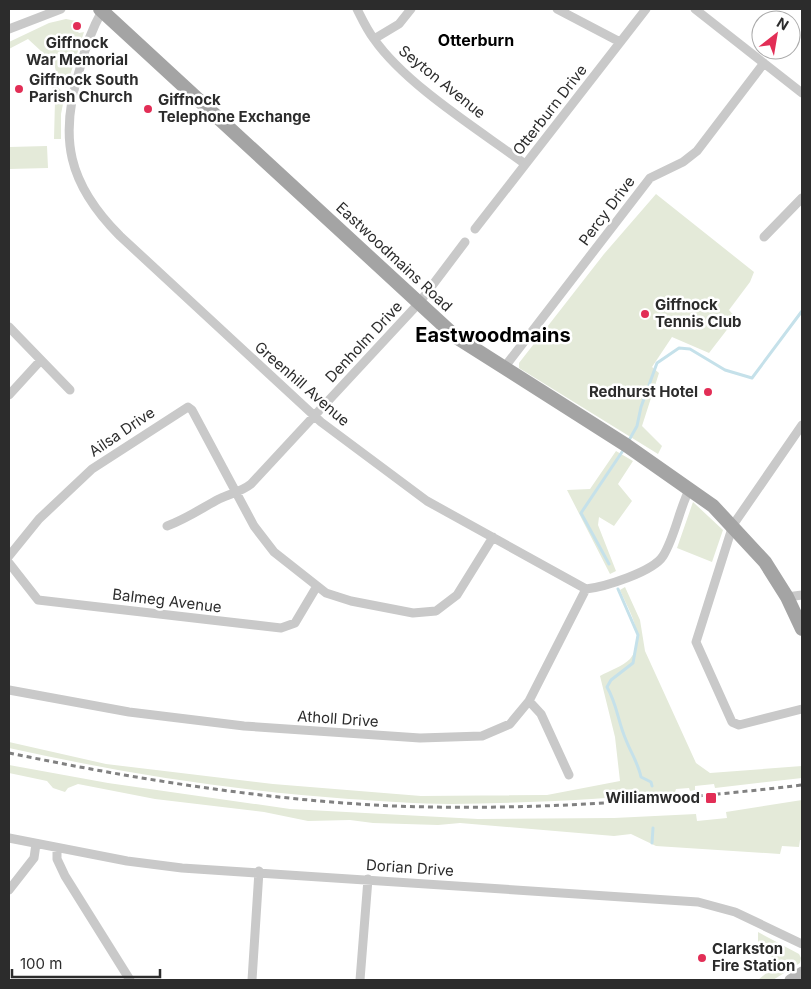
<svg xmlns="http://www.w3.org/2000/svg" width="811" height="989" viewBox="0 0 811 989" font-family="Inter,sans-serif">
	<rect width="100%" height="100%" fill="#fff"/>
	<!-- green -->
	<path fill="#e4ead9" d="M 66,19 L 76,21 L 71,25 L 79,33 L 84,32 L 66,88 L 57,76 L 54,63 L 28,39 L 9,49 L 9,42 L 49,23 Z
		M 51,81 L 65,94 L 61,114 L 61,139 L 54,139 L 55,100 Z
		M 47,146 L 48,168 L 9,169 L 9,147 Z
		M 656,194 L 754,272 L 750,282 L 729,310 L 736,318 L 709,353 L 672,337 L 652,367 L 659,373 L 642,426 L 662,446 L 658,454 L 519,368 L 519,363 L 604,254 Z
		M 616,451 L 633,461 L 618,484 L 632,501 L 614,526 L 599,517 L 598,525 L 616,571 L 610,574 L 567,490 L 590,489 Z
		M 693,502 L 723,530 L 712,562 L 677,548 Z
		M 625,587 L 640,620 L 645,651 L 696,763 L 710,773 L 802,766 L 802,778 L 715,788 L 714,784 L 695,786 L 695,790 L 690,791 L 689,788 L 676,789 L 675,792 C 601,800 526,803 451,804 C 418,804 383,801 349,799 C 235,791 121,773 9,748 L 9,742 L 106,764 L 273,784 L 421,796 L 547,795 L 620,781 L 615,737 L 600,676 C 609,671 623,666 630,659 C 648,638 628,610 620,590 Z
		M 9,765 L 108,783 L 290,809 L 478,819 L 614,818 L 696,814 L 697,821 L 727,818 L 726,812 L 802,800 L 802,840 L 800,840 L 799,847 L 782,846 L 780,854 L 656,846 L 631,834 L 614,836 L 460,823 L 438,825 L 373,823 L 350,820 L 308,821 L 264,812 L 155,799 L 78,784 L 68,788 L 65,792 L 53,788 L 47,781 L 9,773 Z
		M 758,932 L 799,954 L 801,958 L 800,963 L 773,980 L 758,980 L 770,970 L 773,959 L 768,951 L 758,950 Z"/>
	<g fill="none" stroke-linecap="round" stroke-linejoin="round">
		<!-- stream -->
		<path stroke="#c5e1ea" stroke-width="3" d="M 628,442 L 637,426 L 641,407 L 657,363 L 679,348 L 690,349 L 725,370 L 752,378 L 802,311
			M 609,564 L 581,513 L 624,449
			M 618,589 L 638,635 L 633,663 L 611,680 L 607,687 C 617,704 618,722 626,740 C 631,753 638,763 641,777 L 651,782 L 652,786
			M 652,843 L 653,828"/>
		<!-- street -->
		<path stroke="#c9c9c9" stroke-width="9" d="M 357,9 C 362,19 367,30 374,39 C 406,85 479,130 525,164
			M 557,9 L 620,42
			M 695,9 L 802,93
			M 102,11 C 92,29 85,48 80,68 C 58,138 68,184 120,236 L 321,422 L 427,501 L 586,589 C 604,587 653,572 663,556 C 675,537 679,509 690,488
			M 9,29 L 61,9
			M 374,39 L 399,24 L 411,9
			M 475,229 L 646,9
			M 764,237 L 802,198
			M 9,327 L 70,390
			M 503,369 L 650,178 L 683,162 L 697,151 L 764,63
			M 9,395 L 41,360
			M 802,425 L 733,525 L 696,642 L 732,722 L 739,725 L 802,709
			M 167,526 C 186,519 202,508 219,499 C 231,493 241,492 251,484 L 419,303 L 465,242
			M 9,556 L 39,519 L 92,469 L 188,407 L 192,410 L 254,526 L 274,552 L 326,593 L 351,601 L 413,613 L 436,611 L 457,595 L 493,537
			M 9,563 L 38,600 L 281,628 L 295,623 L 317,586
			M 787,597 L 802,595
			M 9,690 L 129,712 L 244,726 L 420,738 L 482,736 L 510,724 L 529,701 L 586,589
			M 529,701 L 541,714 L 569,775
			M 9,838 L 127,861 L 182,868 L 698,902 L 735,912 L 802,944
			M 57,848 L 57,859 L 65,876 L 130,980
			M 9,890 L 34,858 L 36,844
			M 252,980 L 259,871
			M 360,980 L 368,879"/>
		<!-- secondary -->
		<path stroke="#b6b6b6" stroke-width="11" d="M 790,980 L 802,972"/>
		<!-- primary -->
		<path stroke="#a4a4a4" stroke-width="14" d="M 100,9 L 456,337 L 626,445 L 713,506 L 765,562 L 787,597 L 802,629"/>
		<!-- rail -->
		<path stroke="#818181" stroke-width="3" stroke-dasharray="5 4" stroke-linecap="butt" d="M 9,753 C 135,779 264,800 394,806 C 530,811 667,801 802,785"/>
	</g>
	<!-- markers -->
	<g fill="#e22e56" stroke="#fff" stroke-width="2">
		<circle cx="77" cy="26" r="5"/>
		<circle cx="19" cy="89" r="5"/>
		<circle cx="148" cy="109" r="5"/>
		<circle cx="645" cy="314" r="5"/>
		<circle cx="708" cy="392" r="5"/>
		<rect x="705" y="792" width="12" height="12" rx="2.5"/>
		<circle cx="702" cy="958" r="5"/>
	</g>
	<g text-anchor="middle" stroke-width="5" stroke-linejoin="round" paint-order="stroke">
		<!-- poi labels -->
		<g font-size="15" font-weight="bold" fill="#2c2c2c" stroke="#fff" text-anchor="start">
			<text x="77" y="48" text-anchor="middle">Giffnock<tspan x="77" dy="17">War Memorial</tspan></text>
			<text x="29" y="85">Giffnock South<tspan x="29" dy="17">Parish Church</tspan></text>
			<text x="158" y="105">Giffnock<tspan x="158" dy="17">Telephone Exchange</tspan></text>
			<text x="655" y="310">Giffnock<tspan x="655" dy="17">Tennis Club</tspan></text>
			<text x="698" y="397" text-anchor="end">Redhurst Hotel</text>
			<text x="700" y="803" text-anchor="end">Williamwood</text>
			<text x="712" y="954">Clarkston<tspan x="712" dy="17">Fire Station</tspan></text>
		</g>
		<!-- street labels -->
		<g font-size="15" fill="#2c2c2c" stroke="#fff">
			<text transform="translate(442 82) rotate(39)" y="5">Seyton Avenue</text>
			<text transform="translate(550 110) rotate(-52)" y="5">Otterburn Drive</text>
			<text transform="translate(607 211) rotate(-53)" y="5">Percy Drive</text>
			<text transform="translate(394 257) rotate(43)" y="5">Eastwoodmains Road</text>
			<text transform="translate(364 342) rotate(-47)" y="5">Denholm Drive</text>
			<text transform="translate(302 384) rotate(41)" y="5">Greenhill Avenue</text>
			<text transform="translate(122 432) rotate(-34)" y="5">Ailsa Drive</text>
			<text transform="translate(167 601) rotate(7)" y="5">Balmeg Avenue</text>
			<text transform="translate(338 719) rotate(4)" y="5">Atholl Drive</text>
			<text transform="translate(410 868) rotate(4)" y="5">Dorian Drive</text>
		</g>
		<!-- neighbourhood labels -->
		<g font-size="16" font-weight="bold" fill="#000" stroke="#fff">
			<text x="476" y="46">Otterburn</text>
		</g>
		<!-- district labels -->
		<g font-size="20" font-weight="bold" fill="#000" stroke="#fff">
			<text x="493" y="342">Eastwoodmains</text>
		</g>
	</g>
	<!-- border -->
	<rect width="811" height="989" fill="none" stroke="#2c2c2c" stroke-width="20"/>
	<!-- north arrow -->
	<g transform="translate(776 35) rotate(31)"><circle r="24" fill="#ffffff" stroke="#ababab"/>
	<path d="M0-4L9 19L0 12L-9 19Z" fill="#e22e56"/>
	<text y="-8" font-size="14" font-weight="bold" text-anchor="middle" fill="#2c2c2c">N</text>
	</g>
	<!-- scale -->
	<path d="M12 969v8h148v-8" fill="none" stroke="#2c2c2c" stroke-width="2.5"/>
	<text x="20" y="969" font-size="15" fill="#2c2c2c" stroke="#ffffff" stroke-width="4" paint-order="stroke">100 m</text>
</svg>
